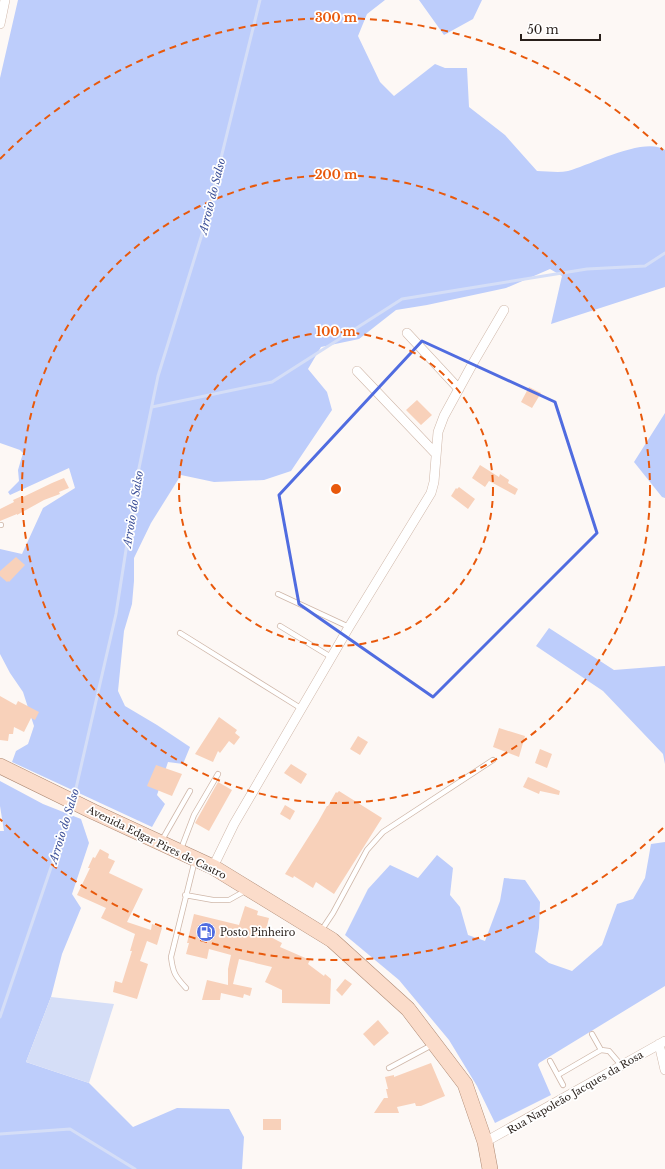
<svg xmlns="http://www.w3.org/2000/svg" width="665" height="1169" viewBox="0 0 665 1169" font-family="'Libre Baskerville',serif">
	<rect width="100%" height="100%" fill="#fdf8f5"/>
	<!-- green -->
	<path fill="#bdcdfb" d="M 18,0 L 385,0 L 367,14 L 358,36 L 380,82 L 394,96 L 435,64 L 445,68 L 467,68 L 469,107 L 505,135 L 537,171 C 547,171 558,173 568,171 C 590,165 645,136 665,150 L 665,287 L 551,324 L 562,276 L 550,269 L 506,288 L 427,305 L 396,310 L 359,339 L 321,347 L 308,369 L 327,392 L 332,410 L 291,471 L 264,480 L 214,482 L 181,475 L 151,523 L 134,558 L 134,581 L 132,604 L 124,631 L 118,691 L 125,706 L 157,725 L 190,747 L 183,764 L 168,762 L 157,795 L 165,804 L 152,827 L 12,762 L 16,751 L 28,744 L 34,726 L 23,692 L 10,673 L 0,654 L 0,549 L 22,554 L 43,508 L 75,488 L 69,468 L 10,495 L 8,492 L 19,481 L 18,470 L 23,453 L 20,450 L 0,443 L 0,78 Z
		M 419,0 L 482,0 L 473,19 L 444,35 Z
		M 665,413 L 665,498 L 662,497 L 634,462 Z
		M 549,628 L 614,670 L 665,666 L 665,764 L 663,754 L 603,691 L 536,646 Z
		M 0,781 L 43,804 L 81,819 L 89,843 L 72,894 L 81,908 L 62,954 L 51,997 L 26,1062 L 89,1083 L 133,1127 L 177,1108 L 229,1109 L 244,1137 L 242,1169 L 0,1169 L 0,831 L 4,831 L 0,806 Z
		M 665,842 L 665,986 L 539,1063 L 538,1065 L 551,1095 L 495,1123 L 477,1086 L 449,1040 L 399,980 L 345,935 L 368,889 L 390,865 L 418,878 L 437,855 L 453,868 L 450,895 L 460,907 L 468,935 L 485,941 L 500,901 L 504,878 L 525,880 L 540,902 L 539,928 L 535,952 L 549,963 L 572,971 L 602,945 L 617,904 L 633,899 L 645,878 L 651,844 Z"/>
	<!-- water -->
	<path fill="#d5def7" d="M 51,997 L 114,1004 L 89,1083 L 26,1062 Z"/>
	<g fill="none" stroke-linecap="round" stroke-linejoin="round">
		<!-- stream -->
		<path stroke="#d5def7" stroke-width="3" d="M 152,407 L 272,382 L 402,299 L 587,269 L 645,266 L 665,253
			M 74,797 L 116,614 L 138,473 L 158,376 L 203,231 L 260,0
			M 0,1017 L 72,806
			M 0,1134 L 70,1129 L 135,1169"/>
	</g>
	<!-- building -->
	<path fill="#f8d1ba" d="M 529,387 L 541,393 L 532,408 L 521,402 Z
		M 417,400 L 432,415 L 421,425 L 406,410 Z
		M 480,465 L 499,477 L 500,474 L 509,480 L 508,483 L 518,489 L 515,495 L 489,481 L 485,487 L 472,478 Z
		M 64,478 L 69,488 L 59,492 L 60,494 L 44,500 L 17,515 L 17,514 L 0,521 L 0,509 L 14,502 L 13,500 L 22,496 L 23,497 L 52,483 Z
		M 459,487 L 475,499 L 468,509 L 451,496 L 456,488 L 457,489 Z
		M 16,557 L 25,565 L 9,582 L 8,581 L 7,582 L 0,576 L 0,571 Z
		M 0,696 L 16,705 L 18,701 L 39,712 L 35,720 L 31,718 L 24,732 L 14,727 L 13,734 L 9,734 L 8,741 L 0,740 Z
		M 219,717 L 237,730 L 235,733 L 240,737 L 234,745 L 229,741 L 220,753 L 218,751 L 213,762 L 195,754 Z
		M 499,728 L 525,736 L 519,757 L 493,747 Z
		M 358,736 L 368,742 L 360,755 L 350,749 Z
		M 540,749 L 552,754 L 547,768 L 535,763 Z
		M 291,764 L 307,774 L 301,784 L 284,773 Z
		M 156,765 L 182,774 L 172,796 L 147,786 Z
		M 528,777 L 560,791 L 559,795 L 540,791 L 539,794 L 523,787 Z
		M 218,782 L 232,790 L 209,831 L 195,823 Z
		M 339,791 L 382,818 L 334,894 L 316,882 L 313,888 L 294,876 L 293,878 L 285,874 L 318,822 L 327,806 L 328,806 L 336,792 L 337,793 Z
		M 285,805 L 295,811 L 290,820 L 280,814 Z
		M 100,849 L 109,854 L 108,858 L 115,861 L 109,873 L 143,889 L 127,922 L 151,930 L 152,924 L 162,928 L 157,945 L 147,941 L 140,961 L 148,964 L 137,999 L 113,992 L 115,981 L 122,983 L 132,951 L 130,951 L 135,934 L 101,918 L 106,908 L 77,895 L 90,868 L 88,868 L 93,857 L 95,858 Z
		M 245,906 L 258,911 L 257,915 L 269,918 L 265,934 L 282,943 L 280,947 L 310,960 L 308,964 L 324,976 L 325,974 L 331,979 L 330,1004 L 282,1003 L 282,990 L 265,982 L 272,967 L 239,959 L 233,984 L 252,988 L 250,996 L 244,994 L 243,998 L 221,993 L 220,1000 L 202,1000 L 207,980 L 228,985 L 228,969 L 231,955 L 209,949 L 207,959 L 186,954 L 189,943 L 187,943 L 194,914 L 239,925 Z
		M 345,979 L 352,984 L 342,996 L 336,990 Z
		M 378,1020 L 389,1033 L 374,1046 L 363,1034 Z
		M 431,1063 L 445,1096 L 421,1106 L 416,1106 L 415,1103 L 397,1107 L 399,1113 L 374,1113 L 384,1098 L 388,1098 L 386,1089 L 388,1089 L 385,1077 L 394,1075 L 394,1077 Z
		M 263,1119 L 281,1119 L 281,1130 L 263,1130 Z"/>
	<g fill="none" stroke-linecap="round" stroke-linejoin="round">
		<defs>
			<path id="service" d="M 0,525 L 1,525
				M 278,594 L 349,627
				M 280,626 L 331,657
				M 180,633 L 302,709
				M 162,840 L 190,791
				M 181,849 L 194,815 L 218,774
				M 185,895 L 213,900 L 229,900 L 245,891
				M 321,931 L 333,913 L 367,850 L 383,832 L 493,760
				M 186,988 C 175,976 173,973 171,957 L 195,860
				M 592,1034 L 601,1050
				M 550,1061 L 563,1085
				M 389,1068 L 432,1045
				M 558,1075 L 601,1050 L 609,1051 L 621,1065"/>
			<path id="minor" d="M 0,24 L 5,0
				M 407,333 L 459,389
				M 357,371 L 436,454
				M 213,867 L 234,824 L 349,627 L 431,493 L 434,482 L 438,432 L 444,416 L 473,363 L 504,310
				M 659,1044 L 665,1070
				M 485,1142 L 665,1041"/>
			<path id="primary" d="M 0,766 L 94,812 L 213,867 L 332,940 L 408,1009 L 465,1084 L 485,1142 L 490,1169"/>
		</defs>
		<!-- service casing -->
		<use href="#service" stroke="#cfb7a9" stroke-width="6"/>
		<!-- minor casing -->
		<use href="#minor" stroke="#cfb7a9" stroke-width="10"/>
		<!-- primary casing -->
		<use href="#primary" stroke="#af8b75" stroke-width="16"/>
		<!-- service -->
		<use href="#service" stroke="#fff" stroke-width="4.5"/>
		<!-- minor -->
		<use href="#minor" stroke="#fff" stroke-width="9"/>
		<!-- primary -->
		<use href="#primary" stroke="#fbdcca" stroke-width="15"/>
	</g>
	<!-- marked area -->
	<path fill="none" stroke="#506ce0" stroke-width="3" stroke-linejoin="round" d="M 422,341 L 555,402 L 597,533 L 433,697 L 299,604 L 279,495 Z"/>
	<!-- distance rings -->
	<g fill="none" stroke="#e8590c" stroke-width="2" stroke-dasharray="7 5">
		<circle cx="336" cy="489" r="157"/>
		<circle cx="336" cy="489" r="314"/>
		<path d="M663 828A471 471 0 0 1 0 819M0 159A471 471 0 0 1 663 150"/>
	</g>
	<!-- icons -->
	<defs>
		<symbol id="fuel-disc" viewBox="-11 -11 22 22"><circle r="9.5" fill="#506ce0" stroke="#fff"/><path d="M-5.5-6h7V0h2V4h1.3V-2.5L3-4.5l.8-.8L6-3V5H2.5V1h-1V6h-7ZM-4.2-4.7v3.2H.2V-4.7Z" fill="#fff"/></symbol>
	</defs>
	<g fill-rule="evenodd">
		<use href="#fuel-disc" x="195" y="921" width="22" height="22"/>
	</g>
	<g text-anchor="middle" stroke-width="3.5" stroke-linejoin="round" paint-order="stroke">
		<!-- street labels -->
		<g font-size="10" fill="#281f1a" stroke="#fff">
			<text transform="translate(157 842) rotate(26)" y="4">Avenida Edgar Pires de Castro</text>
			<text transform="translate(575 1092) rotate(-30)" y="4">Rua Napoleão Jacques da Rosa</text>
		</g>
		<!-- poi labels -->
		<g font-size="10" fill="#281f1a" stroke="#fff" text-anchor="start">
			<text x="220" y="936">Posto Pinheiro</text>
		</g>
		<!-- water labels -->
		<g font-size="11" font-style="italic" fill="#3d5199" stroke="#fff">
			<text transform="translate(212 196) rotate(-76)" y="4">Arroio do Salso</text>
			<text transform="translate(133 509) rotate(-81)" y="4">Arroio do Salso</text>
			<text transform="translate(64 826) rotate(-73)" y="4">Arroio do Salso</text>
		</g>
	</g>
	<circle cx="336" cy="489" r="6" fill="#e8590c" stroke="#fff" stroke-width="2"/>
	<g font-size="12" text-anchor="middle" font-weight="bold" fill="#e8590c" stroke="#fff" stroke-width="3.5" stroke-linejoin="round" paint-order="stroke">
		<text x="336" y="22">300 m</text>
		<text x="336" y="179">200 m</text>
		<text x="336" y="336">100 m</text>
	</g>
	<!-- scale -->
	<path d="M521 34v6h79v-6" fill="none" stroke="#281f1a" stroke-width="2"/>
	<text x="527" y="34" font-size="12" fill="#281f1a" stroke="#ffffff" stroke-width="3" paint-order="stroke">50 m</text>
</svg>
